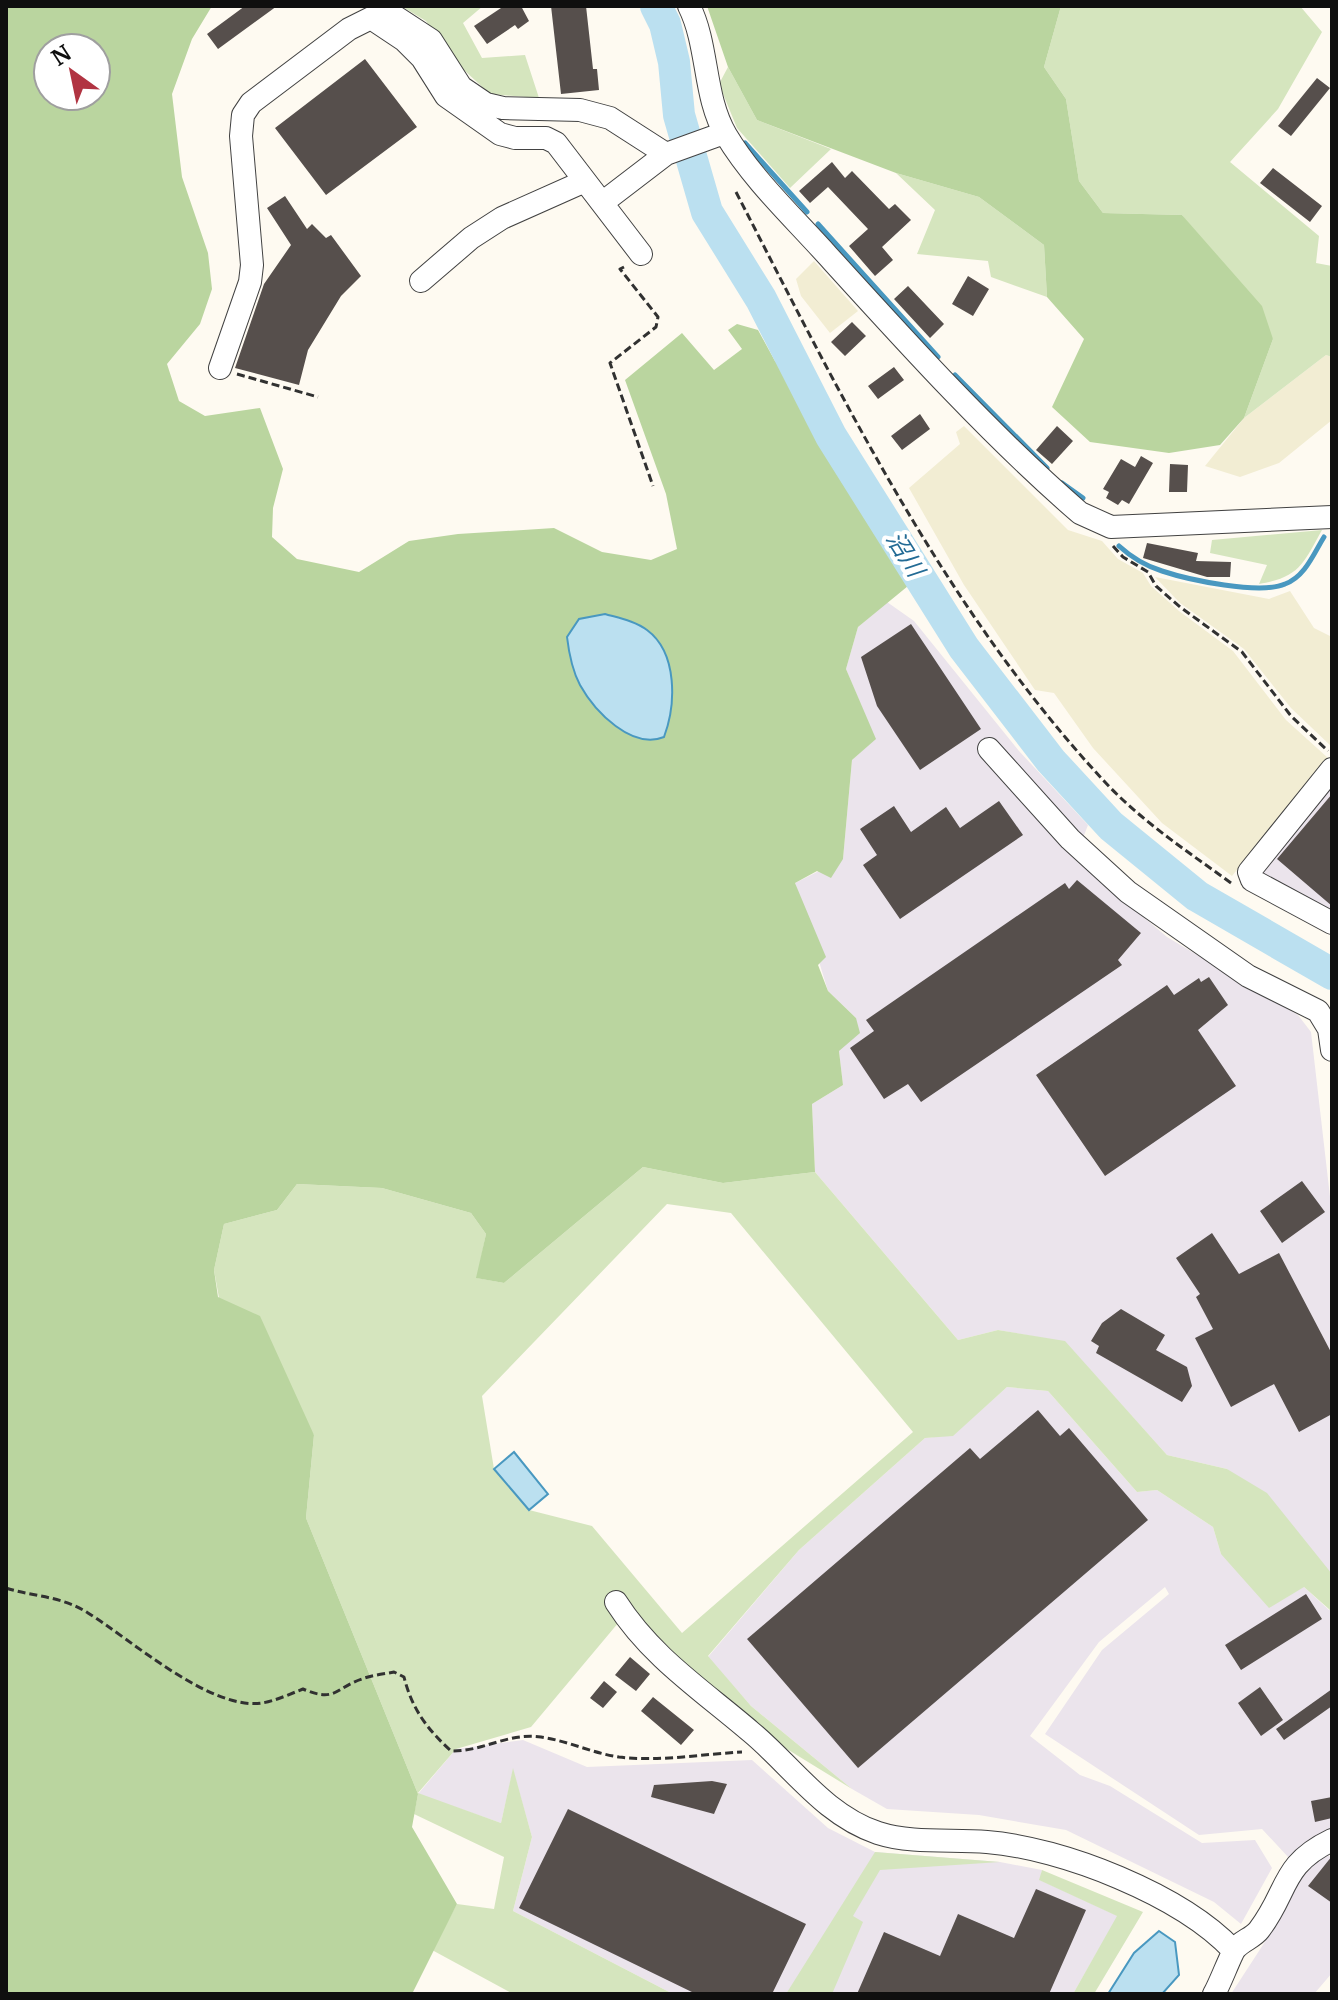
<svg xmlns="http://www.w3.org/2000/svg" width="1338" height="2000" viewBox="0 0 1338 2000" font-family="Merriweather,'Noto Sans JP',serif">
	<rect width="100%" height="100%" fill="#fefaf1"/>
	<!-- industrial -->
	<path fill="#ebe4ec" d="M 887,602 L 914,621 L 1019,751 L 1088,825 L 1075,859 L 1167,937 L 1298,1015 L 1311,1032 L 1332,1214 L 1332,1574 L 1227,1469 L 1167,1455 L 1065,1342 L 998,1330 L 958,1340 L 815,1172 L 812,1104 L 843,1085 L 839,1051 L 856,1018 L 828,991 L 795,883 L 843,859 L 852,760 L 875,739 L 846,669 L 858,627 Z
		M 1332,776 L 1332,916 L 1261,877 L 1258,865 Z
		M 1007,1387 L 1048,1391 L 1137,1492 L 1157,1490 L 1213,1527 L 1221,1554 L 1304,1587 L 1329,1610 L 1332,1607 L 1332,1832 L 1289,1858 L 1262,1829 L 1199,1835 L 1045,1734 L 1102,1650 L 1169,1594 L 1165,1587 L 1099,1642 L 1030,1736 L 1080,1775 L 1110,1786 L 1202,1843 L 1255,1840 L 1272,1868 L 1241,1924 L 1214,1902 L 1066,1830 L 979,1815 L 887,1809 L 852,1789 L 751,1706 L 708,1657 L 799,1550 L 925,1438 L 953,1435 Z
		M 523,1740 L 587,1767 L 752,1760 L 828,1828 L 875,1852 L 1000,1862 L 1042,1870 L 1040,1880 L 1118,1916 L 1073,1994 L 673,1994 L 513,1911 L 532,1837 L 513,1770 L 501,1823 L 418,1794 L 456,1749 Z
		M 1326,1854 L 1332,1858 L 1332,1973 L 1314,1994 L 1231,1994 L 1272,1931 L 1289,1891 L 1309,1865 Z"/>
	<!-- farmland -->
	<path fill="#f2edd3" d="M 814,261 L 858,311 L 830,333 L 801,296 L 796,279 Z
		M 1326,355 L 1332,357 L 1332,420 L 1279,463 L 1240,477 L 1205,466 L 1244,418 Z
		M 964,426 L 1068,530 L 1102,541 L 1118,559 L 1143,573 L 1151,586 L 1179,611 L 1233,651 L 1286,720 L 1328,758 L 1232,876 L 1162,823 L 1093,748 L 1054,693 L 1035,690 L 964,585 L 909,488 L 960,444 L 956,432 Z
		M 1155,577 L 1269,599 L 1290,591 L 1314,628 L 1332,637 L 1332,747 L 1291,708 L 1244,649 L 1180,603 Z"/>
	<!-- green -->
	<path fill="#d5e5be" fill-rule="evenodd" d="M 401,6 L 483,6 L 463,23 L 482,58 L 525,55 L 539,98 L 490,94 L 452,59 L 426,21 Z
		M 1061,6 L 1300,6 L 1322,32 L 1278,109 L 1230,162 L 1319,236 L 1316,263 L 1332,266 L 1332,357 L 1326,355 L 1244,418 L 1273,339 L 1182,215 L 1103,213 L 1079,181 L 1066,99 L 1044,67 Z
		M 728,67 L 757,120 L 831,149 L 790,188 L 737,128 L 719,84 Z
		M 896,173 L 979,197 L 1044,245 L 1047,297 L 991,277 L 988,261 L 917,254 L 935,210 Z
		M 1322,530 C 1303,564 1300,577 1259,584 L 1267,565 L 1210,553 L 1212,540 Z
		M 643,1167 L 723,1183 L 815,1172 L 958,1340 L 998,1330 L 1065,1341 L 1167,1455 L 1227,1469 L 1267,1493 L 1332,1574 L 1332,1607 L 1330,1610 L 1304,1587 L 1269,1608 L 1221,1554 L 1213,1527 L 1157,1490 L 1137,1492 L 1048,1391 L 1007,1387 L 953,1436 L 925,1438 L 799,1550 L 708,1656 L 751,1706 L 852,1789 L 782,1746 L 624,1616 L 531,1727 L 456,1749 L 418,1793 L 501,1823 L 513,1768 L 532,1837 L 513,1911 L 673,1994 L 513,1994 L 432,1950 L 457,1904 L 494,1909 L 504,1857 L 414,1814 L 418,1794 L 306,1518 L 314,1435 L 219,1298 L 214,1270 L 224,1224 L 277,1210 L 297,1184 L 382,1188 L 471,1213 L 486,1234 L 477,1278 L 504,1283 ZM 667,1204 L 731,1213 L 913,1432 L 682,1633 L 592,1526 L 529,1510 L 494,1469 L 482,1396 Z
		M 875,1852 L 1000,1862 L 880,1870 L 853,1916 L 863,1922 L 832,1994 L 786,1994 Z
		M 1042,1870 L 1143,1912 L 1094,1994 L 1073,1994 L 1117,1916 L 1039,1880 Z"/>
	<!-- forest -->
	<path fill="#bad59f" fill-rule="evenodd" d="M 6,6 L 212,6 L 192,39 L 172,94 L 182,177 L 208,253 L 212,289 L 200,324 L 167,364 L 179,401 L 205,416 L 260,408 L 283,469 L 273,508 L 272,537 L 297,559 L 359,572 L 409,541 L 458,534 L 554,528 L 602,552 L 651,560 L 677,549 L 666,494 L 625,380 L 682,333 L 714,370 L 742,349 L 728,330 L 737,324 L 758,330 L 775,361 L 798,389 L 908,586 L 858,627 L 846,669 L 876,739 L 852,760 L 843,859 L 831,878 L 817,871 L 795,883 L 826,957 L 818,965 L 828,991 L 856,1018 L 860,1033 L 839,1051 L 843,1085 L 812,1104 L 815,1172 L 723,1183 L 643,1167 L 504,1283 L 476,1278 L 486,1234 L 471,1213 L 382,1188 L 297,1184 L 277,1210 L 224,1224 L 214,1270 L 218,1297 L 260,1316 L 314,1435 L 306,1518 L 418,1794 L 412,1827 L 457,1904 L 412,1994 L 6,1994 ZM 48,48 L 96,48 L 96,96 L 48,96 Z
		M 707,6 L 1061,6 L 1044,67 L 1066,99 L 1079,181 L 1103,213 L 1182,215 L 1262,306 L 1273,339 L 1244,418 L 1220,445 L 1169,453 L 1090,442 L 1052,407 L 1084,339 L 1047,297 L 1044,245 L 979,197 L 896,173 L 757,120 L 728,67 Z"/>
	<!-- water -->
	<path fill="#bbe0f0" stroke="#4998c0" stroke-width="2" d="M 605,614 C 619,618 635,621 647,630 C 678,653 676,705 664,737 C 632,750 595,712 580,685 C 572,670 569,654 567,637 L 579,619 Z
		M 514,1452 L 548,1494 L 529,1510 L 494,1469 Z
		M 1159,1931 L 1175,1942 L 1179,1975 L 1162,1994 L 1108,1994 L 1134,1953 Z"/>
	<g fill="none" stroke-linecap="round" stroke-linejoin="round">
		<!-- stream -->
		<path stroke="#4998c0" stroke-width="5" d="M 745,143 L 807,212
			M 818,224 L 938,357
			M 955,375 L 1047,468
			M 1062,483 L 1083,498
			M 1119,546 C 1131,557 1146,566 1162,571 C 1189,580 1260,595 1285,584 C 1305,577 1314,553 1324,537"/>
		<!-- river -->
		<path stroke="#bbe0f0" stroke-width="32" d="M 656,6 L 665,24 L 674,62 L 679,115 L 707,212 L 761,299 L 831,436 L 964,648 L 1051,761 L 1111,826 L 1197,896 L 1332,974"/>
	</g>
	<!-- building -->
	<path fill="#564f4c" d="M 245,6 L 277,6 L 218,49 L 207,34 Z
		M 504,6 L 521,6 L 529,21 L 518,29 L 515,25 L 487,44 L 474,26 Z
		M 551,6 L 586,6 L 593,69 L 597,69 L 599,90 L 561,94 Z
		M 365,59 L 417,127 L 326,195 L 275,128 Z
		M 1317,78 L 1330,88 L 1291,136 L 1278,126 Z
		M 832,162 L 845,178 L 852,171 L 889,209 L 895,204 L 911,220 L 882,247 L 893,260 L 875,276 L 849,246 L 868,229 L 828,187 L 810,203 L 799,191 Z
		M 1273,168 L 1322,206 L 1310,222 L 1260,183 Z
		M 285,196 L 307,229 L 312,224 L 326,238 L 331,235 L 361,276 L 341,296 L 308,350 L 299,385 L 235,368 L 264,284 L 291,245 L 267,208 Z
		M 968,276 L 989,289 L 973,316 L 952,304 Z
		M 908,286 L 944,324 L 930,338 L 894,299 Z
		M 852,322 L 866,336 L 845,356 L 831,342 Z
		M 894,367 L 904,380 L 878,399 L 868,386 Z
		M 920,414 L 930,429 L 902,450 L 891,436 Z
		M 1057,426 L 1073,441 L 1052,464 L 1036,450 Z
		M 1141,456 L 1153,463 L 1129,504 L 1122,500 L 1118,505 L 1106,498 L 1109,492 L 1103,489 L 1121,459 L 1135,467 Z
		M 1170,464 L 1188,465 L 1187,492 L 1169,492 Z
		M 1147,543 L 1198,553 L 1196,561 L 1231,562 L 1230,577 L 1207,577 L 1143,558 Z
		M 911,624 L 981,729 L 920,770 L 877,706 L 861,657 Z
		M 1332,794 L 1332,906 L 1277,859 Z
		M 999,801 L 1023,835 L 900,919 L 863,865 L 877,855 L 860,829 L 894,806 L 911,832 L 946,807 L 960,828 Z
		M 1077,880 L 1141,933 L 1118,960 L 1122,965 L 921,1102 L 908,1084 L 884,1099 L 850,1048 L 874,1031 L 866,1020 L 1065,883 L 1069,889 Z
		M 1209,977 L 1228,1005 L 1198,1030 L 1236,1086 L 1105,1176 L 1036,1075 L 1167,985 L 1174,995 L 1199,978 L 1201,982 Z
		M 1302,1181 L 1325,1212 L 1282,1243 L 1260,1211 Z
		M 1212,1233 L 1239,1274 L 1279,1253 L 1332,1354 L 1332,1414 L 1299,1432 L 1274,1384 L 1231,1407 L 1195,1338 L 1213,1329 L 1196,1297 L 1200,1294 L 1176,1258 Z
		M 1121,1309 L 1165,1335 L 1156,1350 L 1187,1367 L 1192,1386 L 1182,1402 L 1096,1353 L 1099,1346 L 1091,1341 L 1102,1323 Z
		M 1038,1410 L 1060,1436 L 1069,1428 L 1148,1520 L 858,1768 L 747,1639 L 970,1448 L 980,1459 Z
		M 1306,1594 L 1322,1619 L 1241,1670 L 1225,1645 Z
		M 630,1657 L 650,1674 L 636,1691 L 615,1675 Z
		M 604,1681 L 617,1692 L 603,1708 L 590,1698 Z
		M 1260,1687 L 1283,1720 L 1261,1736 L 1238,1703 Z
		M 1332,1689 L 1332,1706 L 1284,1740 L 1276,1729 Z
		M 653,1697 L 694,1730 L 681,1745 L 641,1711 Z
		M 712,1781 L 727,1784 L 714,1814 L 651,1797 L 654,1785 Z
		M 1332,1797 L 1332,1818 L 1315,1822 L 1311,1801 Z
		M 568,1809 L 806,1924 L 772,1994 L 696,1994 L 519,1908 Z
		M 1332,1856 L 1332,1903 L 1308,1886 Z
		M 1036,1889 L 1086,1910 L 1049,1994 L 857,1994 L 884,1932 L 940,1956 L 958,1914 L 1014,1938 Z"/>
	<g fill="none" stroke-linecap="round" stroke-linejoin="round">
		<defs>
			<path id="minor" d="M 379,6 L 431,40 L 461,87 L 486,104 L 503,108 L 580,110 L 610,118 L 666,154
				M 689,6 C 709,46 703,96 726,135 C 753,180 793,217 828,256 C 907,343 991,436 1080,513 L 1111,527 L 1332,517
				M 602,203 L 666,154 L 724,133
				M 421,281 L 471,238 L 502,218 L 585,181
				M 220,368 L 250,282 L 252,265 L 241,136 L 243,115 L 251,103 L 349,29 L 371,18 L 404,40 L 422,58 L 446,96 L 500,134 L 515,138 L 546,138 L 556,143 L 641,254
				M 989,749 L 1070,839 L 1128,892 L 1248,976 L 1318,1011 L 1329,1029 L 1332,1050
				M 1332,769 L 1249,872 L 1252,880 L 1332,923
				M 616,1602 C 651,1657 702,1690 751,1732 C 792,1766 824,1815 878,1833 C 912,1844 952,1839 987,1842 C 1063,1848 1181,1895 1233,1950
				M 1214,1994 C 1220,1984 1231,1954 1235,1949 C 1241,1941 1253,1938 1259,1930 C 1289,1891 1280,1865 1332,1840"/>
		</defs>
		<!-- minor casing -->
		<use href="#minor" stroke="#424242" stroke-width="24"/>
		<!-- path -->
		<path stroke="#313131" stroke-width="3" stroke-dasharray="8 4" stroke-linecap="butt" d="M 736,192 C 841,396 946,611 1104,781 C 1141,821 1187,851 1231,883
			M 624,267 L 620,269 L 658,317 L 656,327 L 610,363 L 653,486
			M 237,374 L 318,397
			M 1113,546 L 1123,557 L 1148,572 L 1156,586 L 1180,607 L 1242,652 L 1291,716 L 1328,751
			M 6,1588 C 35,1597 62,1596 88,1613 C 129,1638 210,1711 262,1703 C 275,1701 290,1694 303,1689 C 336,1703 335,1688 362,1679 C 372,1675 384,1674 394,1672 L 404,1677 C 412,1709 427,1729 451,1751 C 482,1752 509,1732 541,1737 C 568,1741 592,1753 619,1757 C 658,1762 703,1754 742,1752"/>
		<!-- minor -->
		<use href="#minor" stroke="#fff" stroke-width="22"/>
	</g>
	<g text-anchor="middle" stroke-width="8" stroke-linejoin="round" paint-order="stroke">
		<!-- water labels -->
		<g font-size="24" font-style="italic" fill="#236b95" stroke="#fff">
			<text transform="translate(905 554) rotate(58)" y="8">沼川</text>
		</g>
	</g>
	<!-- border -->
	<rect width="1338" height="2000" fill="none" stroke="#0f0f0f" stroke-width="16"/>
	<!-- north arrow -->
	<g transform="translate(72 72) rotate(327)"><circle r="38" fill="#ffffff" stroke="#9f9f9f" stroke-width="2"/>
	<path d="M0-6L14 30L0 20L-14 30Z" fill="#b13442"/>
	<text y="-12" font-size="22" font-weight="bold" text-anchor="middle" fill="#0f0f0f">N</text>
	</g>
</svg>
